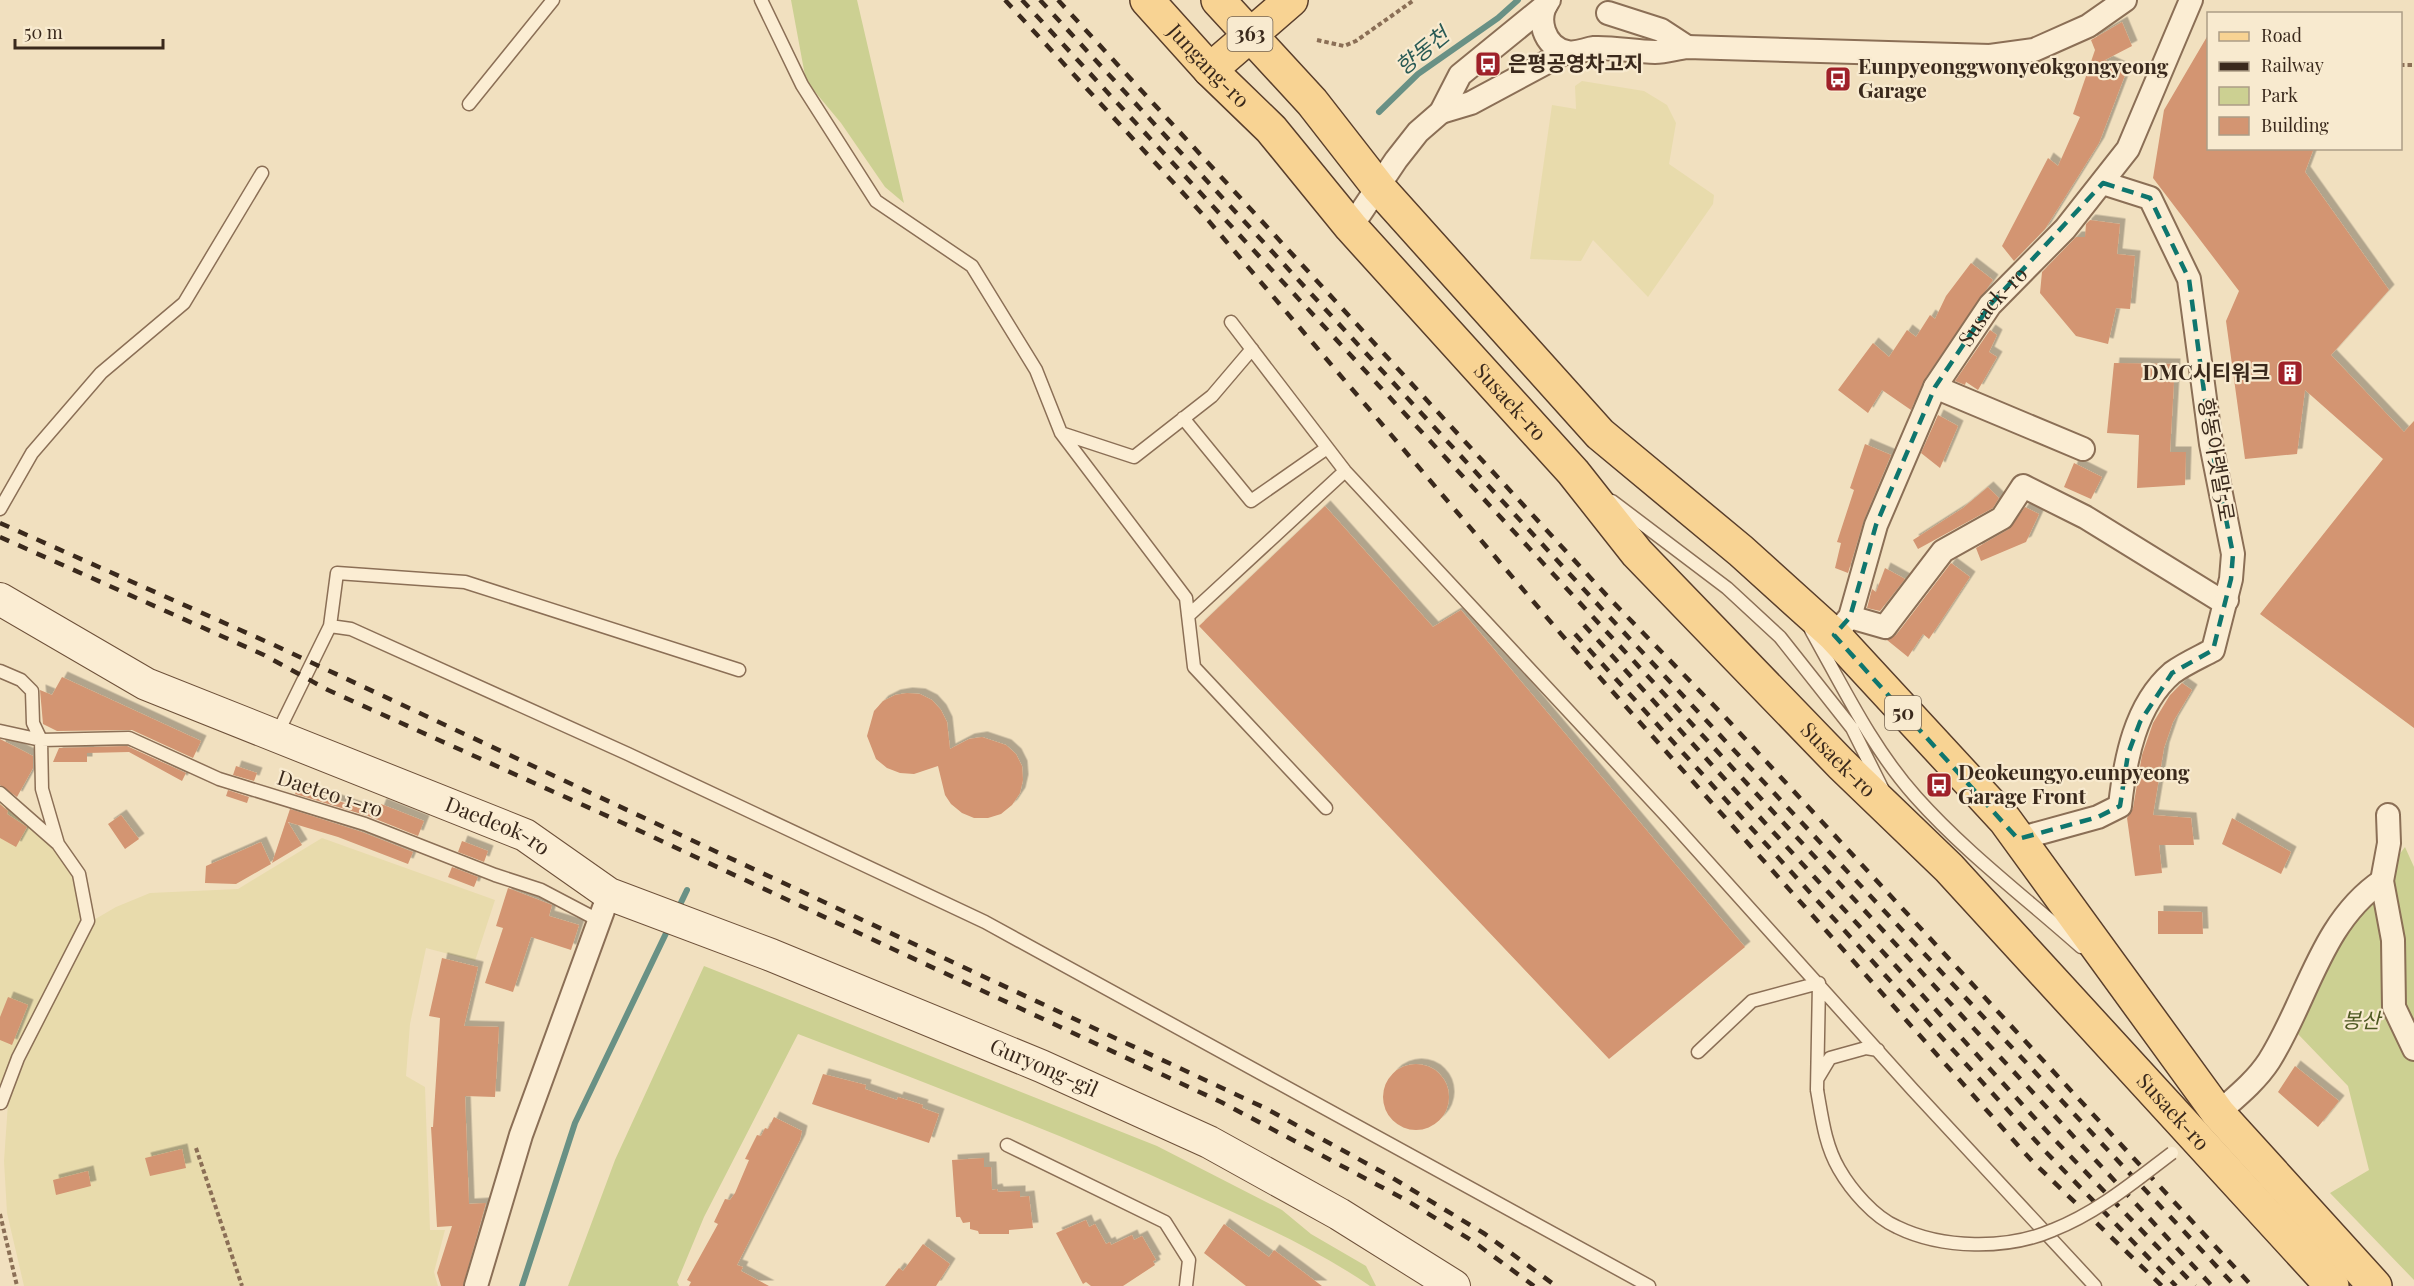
<svg xmlns="http://www.w3.org/2000/svg" width="2414" height="1286" viewBox="0 0 2414 1286" font-family="'Playfair Display','Noto Sans KR',serif">
	<defs>
		<filter id="shadow"><feDropShadow dx="5.5" dy="-5.5" stdDeviation="0" flood-color="#0004"/></filter>
	</defs>
	<rect width="100%" height="100%" fill="#f1e0bf"/>
	<!-- farmland -->
	<path fill="#e8dbac" d="M 1582,81 L 1644,91 L 1667,105 L 1676,123 L 1669,164 L 1714,195 L 1713,204 L 1648,297 L 1593,240 L 1581,261 L 1530,259 L 1552,105 L 1576,109 L 1575,86 Z
		M 0,801 L 24,819 L 64,860 L 74,876 L 82,920 L 12,1056 L 0,1086 Z
		M 322,838 L 495,900 L 475,961 L 426,948 L 410,1024 L 406,1076 L 425,1087 L 430,1230 L 445,1230 L 434,1272 L 438,1286 L 24,1286 L 7,1213 L 4,1161 L 8,1103 L 25,1061 L 92,921 L 116,907 L 150,893 L 238,889 Z"/>
	<!-- green -->
	<path fill="#ccd092" d="M 791,0 L 857,0 L 904,203 L 885,187 L 841,123 L 806,81 Z
		M 2405,847 L 2414,867 L 2414,1280 L 2330,1193 L 2369,1170 L 2348,1086 L 2297,1033 L 2341,932 Z
		M 704,966 L 1157,1146 L 1282,1210 L 1311,1234 L 1366,1266 L 1376,1286 L 1370,1286 C 1315,1248 1254,1222 1193,1194 C 1064,1135 931,1085 798,1034 L 704,1217 L 677,1282 L 679,1286 L 568,1286 L 615,1160 Z"/>
	<g fill="none" stroke-linecap="round" stroke-linejoin="round">
		<!-- stream -->
		<path stroke="#699185" stroke-width="6" d="M 1379,112 L 1418,74 L 1498,18 L 1518,0
			M 677,911 L 687,890
			M 522,1286 L 575,1123 L 670,925"/>
	</g>
	<!-- building -->
	<path fill="#d39572" filter="url(#shadow)" d="M 2122,22 L 2132,46 L 2105,60 L 2127,70 L 2099,143 L 2045,229 L 2014,261 L 2002,246 L 2048,158 L 2058,166 L 2080,117 L 2073,114 L 2095,50 L 2091,40 Z
		M 2208,35 L 2208,148 L 2314,148 L 2305,172 L 2389,290 L 2331,355 L 2404,432 L 2414,421 L 2414,728 L 2260,614 L 2383,459 L 2305,390 L 2297,454 L 2245,459 L 2226,321 L 2239,291 L 2153,178 L 2164,110 Z
		M 2090,220 L 2120,224 L 2117,254 L 2135,256 L 2130,309 L 2116,308 L 2108,344 L 2076,336 L 2040,293 L 2042,272 L 2076,237 L 2085,237 L 2086,224 Z
		M 1971,263 L 1993,280 L 1924,380 L 1911,410 L 1882,390 L 1868,413 L 1838,390 L 1873,343 L 1889,357 L 1907,330 L 1916,337 L 1930,315 L 1935,319 L 1946,296 Z
		M 1990,330 L 1997,335 L 1989,352 L 1997,357 L 1978,390 L 1966,382 L 1965,385 L 1955,381 Z
		M 2114,363 L 2175,364 L 2170,452 L 2186,452 L 2185,485 L 2137,488 L 2139,435 L 2107,433 Z
		M 1938,415 L 1958,426 L 1940,468 L 1921,453 Z
		M 1865,444 L 1891,455 L 1864,520 L 1848,573 L 1835,568 L 1841,543 L 1837,542 L 1854,490 L 1850,488 Z
		M 2074,463 L 2102,477 L 2091,499 L 2064,487 Z
		M 1988,487 L 1999,498 L 1993,508 L 1918,549 L 1913,540 L 1963,508 Z
		M 1325,506 L 1433,627 L 1461,610 L 1745,947 L 1609,1059 L 1199,626 Z
		M 2025,507 L 2039,514 L 2026,542 L 1981,561 L 1976,548 L 2009,529 Z
		M 1951,563 L 1970,577 L 1929,639 L 1923,634 L 1908,657 L 1887,640 L 1896,635 Z
		M 1885,568 L 1905,579 L 1880,611 L 1867,608 L 1872,589 L 1876,592 Z
		M 62,677 L 201,741 L 193,758 L 132,730 L 57,731 L 43,724 L 40,690 L 52,695 Z
		M 2182,683 L 2192,690 L 2173,722 L 2164,748 L 2153,815 L 2191,818 L 2194,845 L 2159,845 L 2162,873 L 2135,876 L 2127,818 L 2133,808 L 2142,755 L 2153,723 L 2170,695 Z
		M 907,693 L 920,694 L 932,700 L 941,710 L 947,722 L 950,749 L 969,739 L 982,737 L 1006,745 L 1016,754 L 1022,766 L 1023,780 L 1020,793 L 1012,805 L 1001,814 L 988,818 L 974,818 L 962,813 L 951,804 L 945,795 L 938,766 L 914,774 L 900,773 L 887,768 L 876,759 L 867,736 L 874,711 L 883,701 L 895,695 Z
		M 0,739 L 33,756 L 33,768 L 17,797 L 0,785 Z
		M 127,746 L 186,773 L 182,781 L 129,752 L 87,753 L 87,762 L 53,762 L 59,748 Z
		M 236,766 L 257,773 L 254,781 L 233,775 Z
		M 298,787 L 377,814 L 381,804 L 424,821 L 418,836 L 368,816 L 295,794 Z
		M 228,790 L 249,797 L 247,803 L 226,796 Z
		M 0,804 L 8,811 L 7,814 L 27,827 L 16,847 L 0,838 Z
		M 290,809 L 362,832 L 413,852 L 408,864 L 338,837 L 288,822 L 302,845 L 272,863 Z
		M 121,815 L 139,839 L 125,849 L 108,824 Z
		M 2232,818 L 2291,852 L 2281,874 L 2222,844 Z
		M 462,841 L 488,851 L 484,862 L 458,852 Z
		M 261,842 L 271,864 L 236,884 L 205,883 L 206,866 Z
		M 452,867 L 478,877 L 474,887 L 448,877 Z
		M 508,888 L 552,905 L 549,916 L 579,925 L 571,950 L 531,937 L 513,992 L 485,983 L 503,928 L 496,926 Z
		M 2158,911 L 2202,912 L 2203,934 L 2158,934 Z
		M 442,958 L 478,967 L 464,1026 L 499,1027 L 495,1097 L 465,1096 L 469,1204 L 486,1203 L 463,1286 L 441,1286 L 437,1273 L 452,1226 L 437,1227 L 431,1127 L 433,1127 L 440,1018 L 429,1016 Z
		M 8,997 L 28,1005 L 12,1045 L 0,1040 L 0,1017 Z
		M1383 1097a33 33 0 1 1 66 0a33 33 0 1 1-66 0Z
		M 2295,1066 L 2339,1101 L 2318,1127 L 2278,1092 Z
		M 823,1074 L 866,1085 L 865,1089 L 897,1100 L 898,1097 L 923,1105 L 922,1108 L 939,1114 L 929,1143 L 812,1104 Z
		M 774,1117 L 802,1131 L 800,1140 L 737,1265 L 743,1267 L 741,1271 L 769,1286 L 689,1286 L 691,1282 L 687,1280 L 718,1224 L 714,1222 L 725,1199 L 730,1200 L 735,1193 L 749,1160 L 745,1159 L 757,1135 L 761,1136 L 765,1128 L 768,1129 Z
		M 182,1149 L 186,1168 L 150,1176 L 145,1158 Z
		M 984,1158 L 984,1167 L 991,1167 L 992,1190 L 997,1189 L 998,1192 L 1020,1191 L 1020,1197 L 1029,1196 L 1033,1228 L 1009,1230 L 1009,1234 L 979,1234 L 978,1231 L 970,1229 L 970,1222 L 963,1223 L 960,1217 L 956,1217 L 952,1160 Z
		M 88,1171 L 91,1186 L 56,1195 L 53,1180 Z
		M 1086,1220 L 1089,1227 L 1095,1224 L 1106,1244 L 1110,1242 L 1111,1245 L 1132,1235 L 1134,1240 L 1142,1236 L 1156,1260 L 1153,1261 L 1155,1265 L 1123,1286 L 1091,1286 L 1086,1282 L 1083,1284 L 1056,1233 Z
		M 1224,1224 L 1269,1257 L 1274,1250 L 1322,1286 L 1246,1286 L 1204,1253 Z
		M 923,1244 L 950,1264 L 936,1286 L 885,1286 L 899,1268 L 903,1271 Z"/>
	<g fill="none" stroke-linecap="round" stroke-linejoin="round">
		<defs>
			<path id="lane" d="M 761,0 L 802,85 L 876,201 L 972,266 L 1036,370 L 1061,433 L 1186,598 L 1194,667 L 1326,808
				M 469,104 L 553,0
				M 1231,322 L 1345,471 L 1670,820 L 1913,1090 L 2095,1286
				M 1183,418 L 1251,501 L 1327,448
				M 1061,433 L 1134,457 L 1212,396 L 1252,349
				M 1612,501 L 1727,588 L 1780,637 L 1852,728 L 1882,788
				M 0,509 L 32,453 L 101,373 L 184,303 L 262,173
				M 1188,616 L 1345,471
				M 330,626 L 337,573 L 465,582 L 739,670
				M 1811,630 C 1843,687 1872,748 1916,797 C 1965,852 2026,898 2081,947
				M 0,671 L 21,680 L 32,691 L 33,723 L 41,740 L 42,789 L 58,844 L 79,874 L 88,921 L 18,1058 L 1,1103
				M 0,731 L 41,740 L 129,738 L 219,779 L 365,824 L 495,875 L 541,890 L 600,921
				M 277,734 L 330,626 L 351,629 L 628,754 L 985,922 L 1649,1286
				M 0,793 L 57,843
				M 1698,1052 L 1752,1001 L 1819,983 L 1817,1090
				M 1818,1078 L 1830,1058 L 1866,1048 L 1878,1050
				M 1007,1145 L 1165,1222 L 1189,1260 L 1186,1286"/>
			<g id="street">
				<path d="M 1549,0 C 1535,18 1544,47 1567,52 C 1578,54 1585,49 1594,48 C 1614,47 1635,52 1655,52 C 1666,52 1677,48 1687,47 L 1990,56 L 2034,50 L 2088,26 L 2125,0"/>
				<path d="M 1608,13 L 1661,30 L 1687,47"/>
				<path d="M 1441,112 L 1471,103 L 1566,52"/>
				<path d="M 1351,227 L 1396,160 L 1418,132 L 1441,112 L 1460,75 L 1546,5"/>
				<path d="M 1935,387 L 2083,449"/>
				<path d="M 1850,617 L 1885,627 L 1943,551 L 2002,518 L 2023,486 L 2085,517 L 2218,599 L 2227,600"/>
				<path id="s1" d="M 1834,635 L 1850,617 L 1876,525 L 1935,387 L 1990,305 L 2065,229 L 2128,149 L 2191,0"/>
				<path d="M 2388,815 L 2389,843 L 2382,881 L 2393,940 L 2394,1007 L 2414,1049"/>
				<path d="M 2018,839 L 2098,817 L 2120,806 C 2125,760 2135,705 2172,673 C 2184,664 2200,657 2213,650 L 2231,579 L 2233,554 L 2211,444 L 2189,279 L 2150,198 L 2103,183"/>
				<path d="M 2218,1113 C 2236,1097 2256,1081 2269,1061 C 2307,1001 2321,922 2382,881"/>
				<path d="M 476,1286 L 521,1135 L 609,894"/>
			</g>
			<g id="secondary">
				<path id="s2" d="M 0,599 L 146,684 L 525,835 L 609,894 L 771,955 L 1041,1066 L 1209,1142 L 1339,1214 L 1454,1286"/>
			</g>
			<g id="primary">
				<path id="s3" d="M 1147,0 L 1210,70 L 1271,129 L 1351,227 L 1573,472 L 1637,553 L 1841,764 L 1949,868 L 2332,1286"/>
				<path d="M 1218,0 L 1312,102 L 1379,188 L 1600,434 L 1741,551 L 1834,635 L 2005,820 L 2218,1113 L 2375,1286"/>
				<path d="M 1210,70 L 1291,0"/>
			</g>
		</defs>
		<!-- lane casing -->
		<use href="#lane" stroke="#8b6f56" stroke-width="15"/>
		<!-- street casing -->
		<use href="#street" stroke="#8b6f56" stroke-width="26"/>
		<!-- secondary casing -->
		<use href="#secondary" stroke="#6d5039" stroke-width="34"/>
		<!-- primary casing -->
		<use href="#primary" stroke="#593e2b" stroke-width="36"/>
		<!-- path -->
		<path stroke="#8b6f56" stroke-width="4" stroke-dasharray="4.5 3" stroke-linecap="butt" d="M 1317,40 L 1344,46 L 1356,41 L 1414,0
			M 2400,65 L 2414,65
			M 196,1148 L 242,1286
			M 0,1214 L 17,1286"/>
		<!-- lane -->
		<use href="#lane" stroke="#fbedd3" stroke-width="12"/>
		<!-- street -->
		<use href="#street" stroke="#fbedd3" stroke-width="22"/>
		<!-- secondary -->
		<use href="#secondary" stroke="#fbedd3" stroke-width="32"/>
		<!-- primary -->
		<use href="#primary" stroke="#f8d393" stroke-width="33"/>
		<!-- rail -->
		<path stroke="#3a291c" stroke-width="4.5" stroke-dasharray="10 10" stroke-linecap="butt" d="M 1005,0 L 1207,219 L 1561,634 L 2032,1161 L 2162,1286
			M 1022,0 L 2212,1286
			M 1040,0 L 1602,609 L 2235,1286
			M 1058,0 L 1610,599 L 1725,717 L 2252,1286
			M 0,523 L 274,645 L 1265,1108 L 1386,1174 L 1485,1234 L 1556,1286
			M 0,537 L 264,655 L 328,690 L 625,824 L 1221,1102 L 1406,1200 L 1474,1242 L 1534,1286
			M 1584,625 L 2053,1138 L 2195,1286
			M 1575,634 L 2044,1150 L 2176,1286"/>
		<defs>
			<path id="lane-bridge" d="M 1817,1090 C 1822,1118 1825,1145 1839,1169 C 1851,1190 1874,1217 1897,1227 C 1942,1249 2007,1250 2053,1230 C 2097,1213 2135,1181 2172,1153"/>
		</defs>
		<!-- lane-bridge casing -->
		<use href="#lane-bridge" stroke="#8b6f56" stroke-width="15" stroke-linecap="butt"/>
		<!-- lane-bridge -->
		<use href="#lane-bridge" stroke="#fbedd3" stroke-width="12"/>
	</g>
	<!-- marked area -->
	<path fill="none" stroke="#0f766e" stroke-width="4.5" stroke-dasharray="12 8" stroke-linejoin="round" d="M 2103,183 L 2150,198 L 2189,279 L 2211,444 L 2233,554 L 2231,579 L 2213,650 L 2172,673 L 2140,722 L 2128,754 L 2120,806 L 2098,817 L 2018,839 L 1834,635 L 1850,617 L 1876,525 L 1935,387 L 1990,305 Z"/>
	<!-- icons -->
	<defs>
		<symbol id="bus-square" viewBox="-11 -11 22 22"><rect x="-9" y="-9" width="18" height="18" rx="4" fill="#9f2129" stroke="#f8eacf"/><path d="M-5-6H5V4H4V6H2V4H-2V6H-4V4H-5ZM-3.5-4V0h7V-4ZM-3.5 1.2v1.5H-2V1.2ZM2 1.2v1.5H3.5V1.2Z" fill="#fff"/></symbol>
		<symbol id="building-square" viewBox="-11 -11 22 22"><rect x="-9" y="-9" width="18" height="18" rx="4" fill="#9f2129" stroke="#f8eacf"/><path d="M-4-6H4V6H1V3H-1V6H-4ZM-2.5-4.3h1.7v1.8h-1.7ZM.8-4.3h1.7v1.8H.8ZM-2.5-1h1.7V.8h-1.7ZM.8-1h1.7V.8H.8Z" fill="#fff"/></symbol>
	</defs>
	<g fill-rule="evenodd">
		<use href="#bus-square" x="1473" y="49" width="30" height="30"/>
		<use href="#bus-square" x="1823" y="64" width="30" height="30"/>
		<use href="#building-square" x="2275" y="358" width="30" height="30"/>
		<use href="#bus-square" x="1924" y="770" width="30" height="30"/>
	</g>
	<g text-anchor="middle" stroke-width="4.5" stroke-linejoin="round" paint-order="stroke">
		<!-- shield labels -->
		<g fill="#f8eacf" stroke="#736352" stroke-width="1.5">
			<rect x="1227.5" y="17" width="45" height="34" rx="4.5"/>
			<rect x="1885" y="696" width="36" height="34" rx="4.5"/>
		</g>
		<g font-size="20" font-weight="bold" fill="#3a291c">
			<text x="1250" y="41">363</text>
			<text x="1903" y="720">50</text>
		</g>
		<!-- poi labels -->
		<g font-size="21" font-weight="bold" fill="#3a291c" stroke="#f8eacf" text-anchor="start">
			<text x="1508" y="71">은평공영차고지</text>
			<text x="1858" y="74">Eunpyeonggwonyeokgongyeong<tspan x="1858" dy="24">Garage</tspan></text>
			<text x="2270" y="380" text-anchor="end">DMC시티워크</text>
			<text x="1958" y="780">Deokeungyo.eunpyeong<tspan x="1958" dy="24">Garage Front</tspan></text>
		</g>
		<!-- street labels -->
		<g font-size="21" fill="#3a291c" stroke="#f8eacf">
			<text dy="7" stroke="none"><textPath href="#s3" startOffset="90">Jungang-ro</textPath></text>
			<text dy="7" stroke="none"><textPath href="#s1" startOffset="369">Susaek-ro</textPath></text>
			<text dy="7" stroke="none"><textPath href="#s3" startOffset="542">Susaek-ro</textPath></text>
			<text transform="translate(2216 460) rotate(80)" y="7">향동아랫말5로</text>
			<text dy="7" stroke="none"><textPath href="#s3" startOffset="1028">Susaek-ro</textPath></text>
			<text transform="translate(330 794) rotate(18)" y="7">Daeteo 1-ro</text>
			<text dy="7" stroke="none"><textPath href="#s2" startOffset="548">Daedeok-ro</textPath></text>
			<text dy="7" stroke="none"><textPath href="#s2" startOffset="1148">Guryong-gil</textPath></text>
			<text dy="7" stroke="none"><textPath href="#s3" startOffset="1514">Susaek-ro</textPath></text>
		</g>
		<!-- park labels -->
		<g font-size="21" font-style="italic" fill="#4d5821" stroke="#f8eacf">
			<text x="2361" y="1028">봉산</text>
		</g>
		<!-- water labels -->
		<g font-size="22" font-style="italic" fill="#2a5b55" stroke="#f8eacf">
			<text transform="translate(1422 51) rotate(-39)" y="8">향동천</text>
		</g>
	</g>
	<!-- legend -->
	<rect x="2207" y="12" width="195" height="138" fill="#f8eacf" stroke="#ac9d87" stroke-width="1.5"/>
	<rect x="2219" y="32" width="30" height="9" fill="#f8d393" stroke="#ac9d87" stroke-width="1.5"/>
	<text x="2261" y="42" font-size="18" fill="#3a291c">Road</text>
	<rect x="2219" y="62" width="30" height="9" fill="#3a291c" stroke="#ac9d87" stroke-width="1.5"/>
	<text x="2261" y="72" font-size="18" fill="#3a291c">Railway</text>
	<rect x="2219" y="87" width="30" height="18" fill="#ccd092" stroke="#ac9d87" stroke-width="1.5"/>
	<text x="2261" y="102" font-size="18" fill="#3a291c">Park</text>
	<rect x="2219" y="117" width="30" height="18" fill="#d39572" stroke="#ac9d87" stroke-width="1.5"/>
	<text x="2261" y="132" font-size="18" fill="#3a291c">Building</text>
	<!-- scale -->
	<path d="M15 39v9h148v-9" fill="none" stroke="#3a291c" stroke-width="3"/>
	<text x="24" y="39" font-size="18" fill="#3a291c" stroke="#f8eacf" stroke-width="4.5" paint-order="stroke">50 m</text>
</svg>
